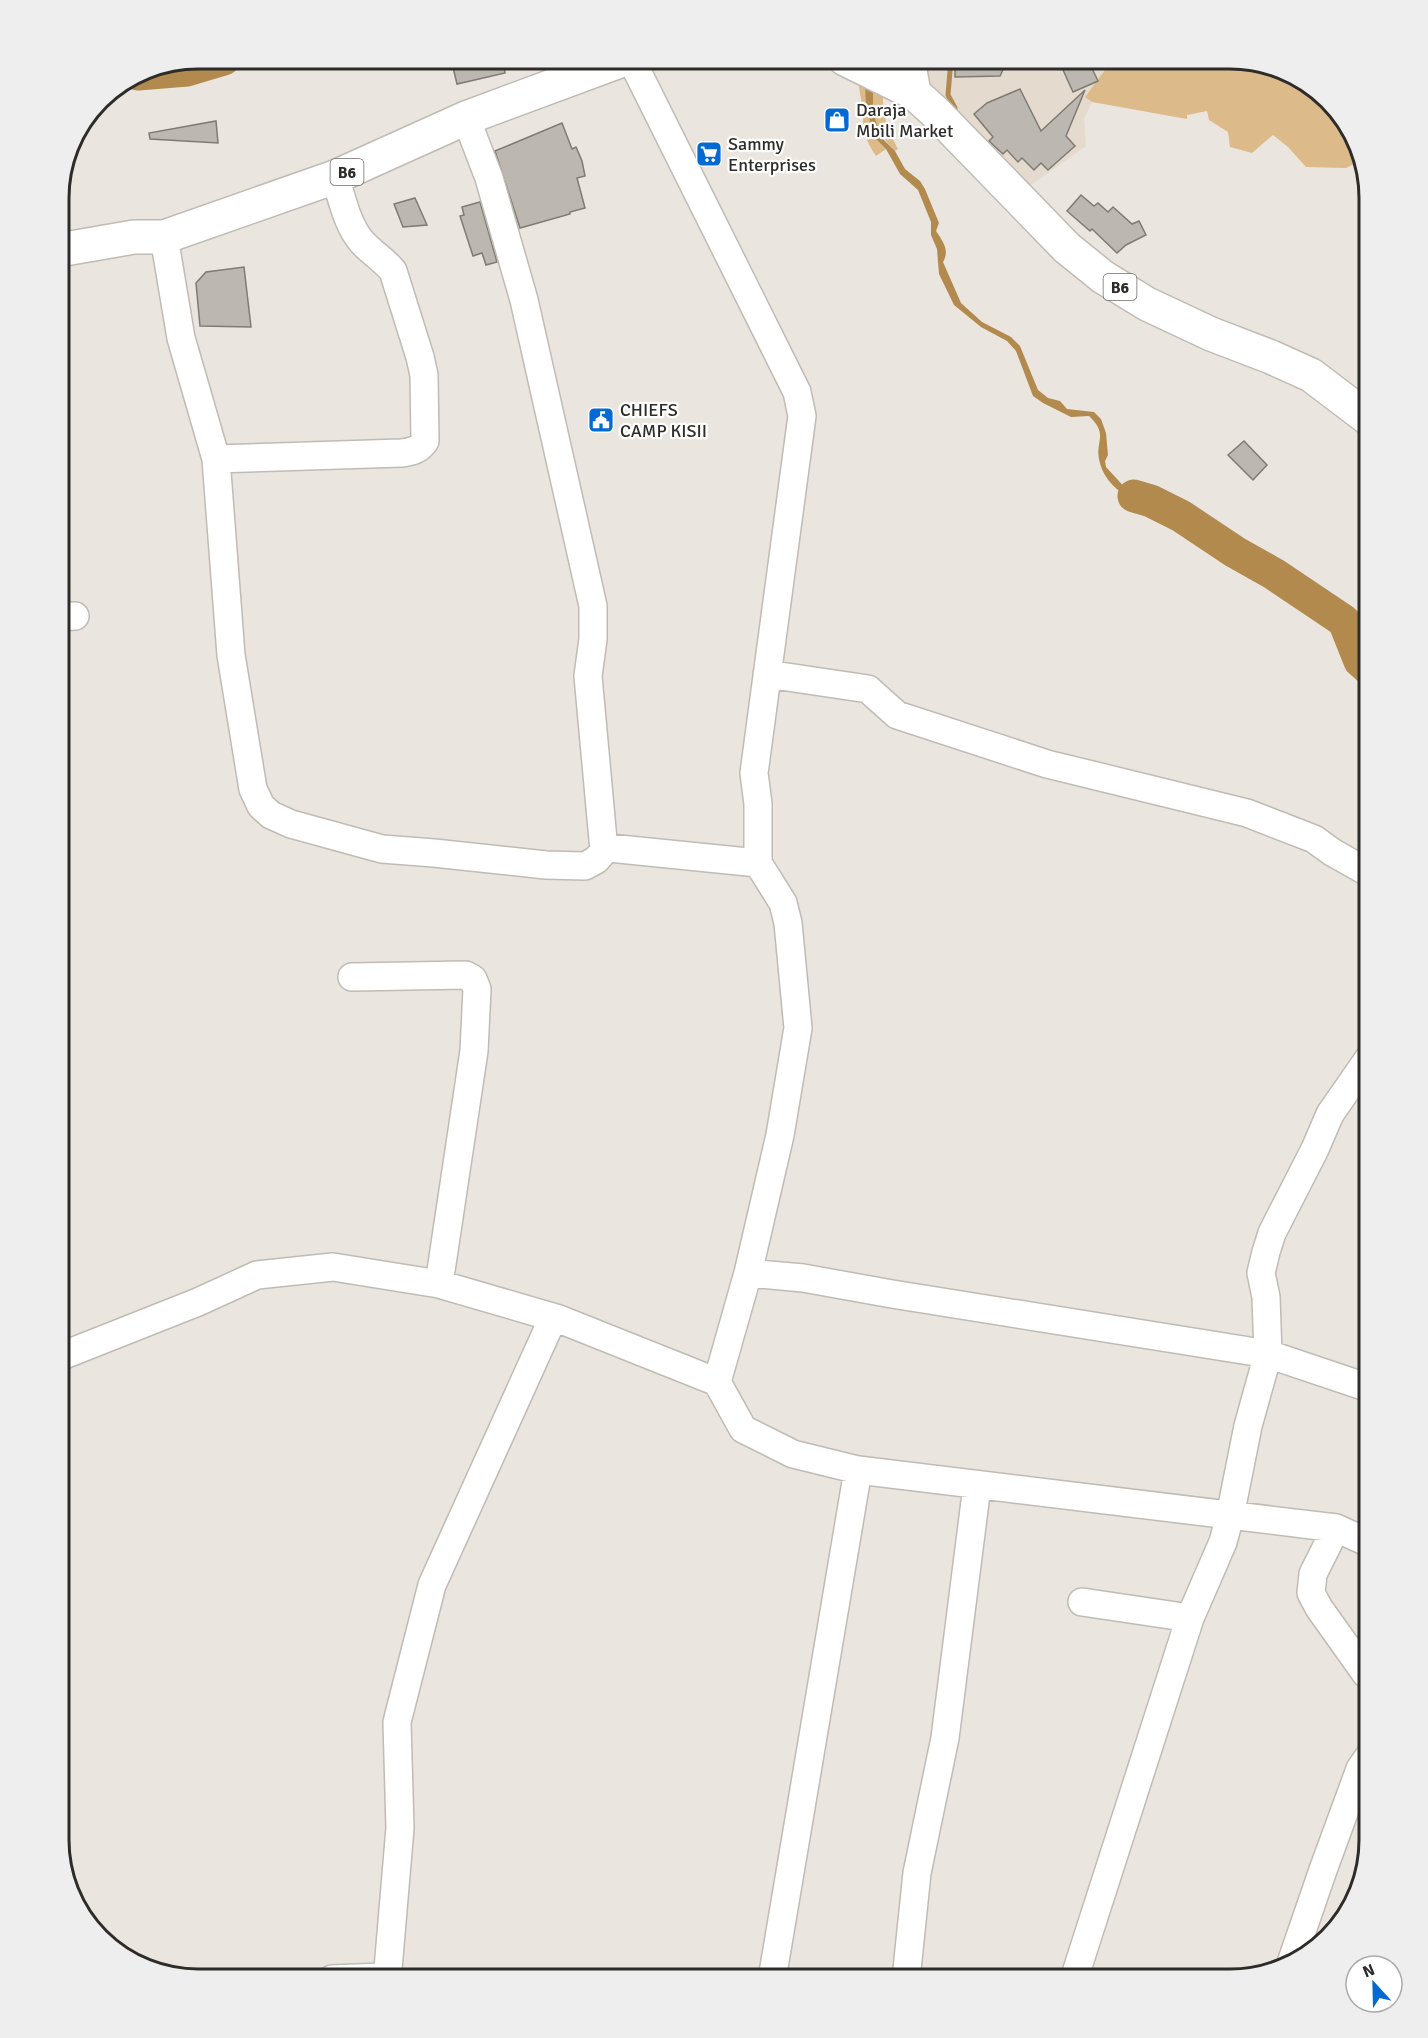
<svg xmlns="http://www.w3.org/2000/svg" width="1428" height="2038" viewBox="0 0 1428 2038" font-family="Signika,sans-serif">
	<rect width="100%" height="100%" fill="#eae5de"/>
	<!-- built -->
	<path fill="#e4dacd" d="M 923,59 L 1113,59 L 1085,97 L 1092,102 L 1084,119 L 1086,146 L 1027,188 L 929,95 Z"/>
	<!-- green -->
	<path fill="#ddba89" d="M 1113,59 L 1224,59 L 1231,62 L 1245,61 L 1300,77 L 1351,128 L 1360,161 L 1346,168 L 1306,167 L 1288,147 L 1273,135 L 1252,153 L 1230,147 L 1228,132 L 1209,120 L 1207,111 L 1187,115 L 1187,119 L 1092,102 L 1085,97 Z
		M 859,83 L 865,85 L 875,138 L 886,149 L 876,156 C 863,137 864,129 862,108 C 862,99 859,93 859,83 Z
		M 873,87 L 884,92 C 880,111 889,132 898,149 L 895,151 C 875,130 871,115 873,87 Z"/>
	<!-- water -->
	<path fill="#b38a4e" d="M 865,85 L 873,87 L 873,112 L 881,137 L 895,151 L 905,169 L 920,181 L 925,189 L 939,223 L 936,231 C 943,242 950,250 943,262 L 961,303 L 982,322 L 1011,337 L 1020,346 L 1038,390 L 1048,398 L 1060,401 L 1067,409 L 1094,412 L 1101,419 L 1106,433 L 1108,455 L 1105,461 L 1106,467 L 1129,492 L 1150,499 L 1176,514 C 1145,508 1105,493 1099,459 C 1095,441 1109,435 1089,416 L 1071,417 L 1043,403 L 1033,396 L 1016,351 L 1007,341 L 981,327 L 954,305 L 939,274 L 937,249 L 931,235 L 931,222 L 918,190 L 900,174 L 886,149 L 875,138 L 866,107 Z"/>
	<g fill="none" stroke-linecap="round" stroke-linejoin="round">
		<!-- stream -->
		<path stroke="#b38a4e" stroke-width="5" d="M 951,59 L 948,95 L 955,108"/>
		<!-- river -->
		<path stroke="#b38a4e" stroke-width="33" d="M 138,74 L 187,70 L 224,59
			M 1134,496 L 1151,501 L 1181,516 L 1235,552 L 1274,574 L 1344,621 L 1360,661 L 1369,669"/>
	</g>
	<!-- building -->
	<path fill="#bcb8b1" stroke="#7f7a74" stroke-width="1.5" d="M 451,59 L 503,59 L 505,73 L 457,84 Z
		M 955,59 L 1008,59 L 1000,76 L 955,77 Z
		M 1088,60 L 1098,81 L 1073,92 L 1063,70 Z
		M 1020,89 L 1041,131 L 1085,90 L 1066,136 L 1075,146 L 1048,170 L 1041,163 L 1034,170 L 1022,158 L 1018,162 L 1007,150 L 1003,154 L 989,141 L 993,137 L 974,114 L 987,103 Z
		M 216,121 L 218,143 L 150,139 L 149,133 Z
		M 562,123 L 572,149 L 576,147 L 582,161 L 585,176 L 577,178 L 585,208 L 570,212 L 570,214 L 520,228 L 495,151 Z
		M 1081,195 L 1094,206 L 1098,203 L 1108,212 L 1113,207 L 1132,224 L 1139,221 L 1146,235 L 1126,245 L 1117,253 L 1092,229 L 1090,231 L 1067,211 Z
		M 415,198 L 427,225 L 403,227 L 394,204 Z
		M 480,202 L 497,262 L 486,265 L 482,253 L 473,256 L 460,216 L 464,215 L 462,207 Z
		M 244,267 L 251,327 L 200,326 L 196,283 L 206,272 Z
		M 1244,441 L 1267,465 L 1253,480 L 1228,455 Z"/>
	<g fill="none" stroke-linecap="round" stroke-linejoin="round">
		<defs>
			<path id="minor" d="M 631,59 L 797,392 L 802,416 L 754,773 L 758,804 L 758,863 L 783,903 L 788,923 L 798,1028 L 780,1135 L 748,1273 L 717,1382
				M 466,118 L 489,178 L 524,300 L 593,606 L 593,639 L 588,676 L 604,851
				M 164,237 L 181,338 L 216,459 L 231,655 L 253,789 L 261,806 L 271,815 L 291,824 L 382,849 L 434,853 L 546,865 L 585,866 L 596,860 L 604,851 L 609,848 L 758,863
				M 216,459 L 401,453 C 411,452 419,450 425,441 L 424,375 L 420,357 L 393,271 C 384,260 372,253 362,242 C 347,225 342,198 335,177
				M 59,617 L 75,616
				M 767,674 L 868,689 L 897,715 L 1047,764 L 1247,813 L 1314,839 L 1332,852 L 1369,873
				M 352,977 L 466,975 L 473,979 L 477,989 L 474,1051 L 439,1284
				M 748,1273 L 803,1278 L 892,1294 L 1268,1354 L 1369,1388
				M 59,1357 L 198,1302 L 257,1275 L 333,1267 L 439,1284 L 559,1319 L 717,1382 L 743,1429 L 793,1454 L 858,1470 L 1336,1528 L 1369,1543
				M 1336,1528 L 1313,1574 L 1311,1593 L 1319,1608 L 1366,1674
				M 1082,1602 L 1190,1618
				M 1291,1963 L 1323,1870 L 1360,1769 L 1369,1756
				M 332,1979 L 381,1977 L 388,1969 L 400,1828 L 397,1722 L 432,1585 L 553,1318
				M 772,1979 L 858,1470
				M 906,1979 L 917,1873 L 945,1738 L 977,1486
				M 1074,1979 L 1190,1618 L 1223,1542 L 1230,1516 L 1248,1426 L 1268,1354 L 1266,1297 L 1261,1273 L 1266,1252 L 1272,1233 L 1315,1149 L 1330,1114 L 1369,1058"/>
			<path id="major" d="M 908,59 L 914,93"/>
			<path id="highway" d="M 845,59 L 914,93 L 935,112 L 1067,248 L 1103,277 L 1147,304 L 1211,334 L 1271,357 L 1311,375 L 1369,419
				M 59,250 L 134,237 L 164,237 L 335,177 L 466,118 L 625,59"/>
		</defs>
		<!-- minor casing -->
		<use href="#minor" stroke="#c0bbb4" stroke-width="30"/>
		<!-- major casing -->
		<use href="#major" stroke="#c0bbb4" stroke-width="36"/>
		<!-- highway casing -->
		<use href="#highway" stroke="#c0bbb4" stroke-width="36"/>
		<!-- path -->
		<path stroke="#878480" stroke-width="3" stroke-dasharray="4.5 3" stroke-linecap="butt" d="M 934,60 L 943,59"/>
		<!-- minor -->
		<use href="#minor" stroke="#fff" stroke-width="27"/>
		<!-- major -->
		<use href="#major" stroke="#fff" stroke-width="33"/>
		<!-- highway -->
		<use href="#highway" stroke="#fff" stroke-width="33"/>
	</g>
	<!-- icons -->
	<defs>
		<symbol id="shop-square" viewBox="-11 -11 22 22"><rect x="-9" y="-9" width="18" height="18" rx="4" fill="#026ad2" stroke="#fff"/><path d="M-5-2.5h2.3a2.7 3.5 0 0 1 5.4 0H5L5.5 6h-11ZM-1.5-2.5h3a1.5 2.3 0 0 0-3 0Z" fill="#fff"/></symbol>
		<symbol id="supermarket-square" viewBox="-11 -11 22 22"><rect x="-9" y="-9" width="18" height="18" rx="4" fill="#026ad2" stroke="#fff"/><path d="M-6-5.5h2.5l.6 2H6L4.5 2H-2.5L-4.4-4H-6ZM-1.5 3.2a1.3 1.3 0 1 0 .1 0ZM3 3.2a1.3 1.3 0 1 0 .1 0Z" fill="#fff"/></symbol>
		<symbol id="civic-square" viewBox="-11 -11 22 22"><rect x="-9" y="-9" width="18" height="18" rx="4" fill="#026ad2" stroke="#fff"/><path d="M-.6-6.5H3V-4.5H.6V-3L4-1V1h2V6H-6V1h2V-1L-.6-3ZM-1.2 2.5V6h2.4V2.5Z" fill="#fff"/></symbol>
	</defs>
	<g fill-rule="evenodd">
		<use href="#shop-square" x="822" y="105" width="30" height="30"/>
		<use href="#supermarket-square" x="694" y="139" width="30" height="30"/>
		<use href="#civic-square" x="586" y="405" width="30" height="30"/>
	</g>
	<g text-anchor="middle" stroke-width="4.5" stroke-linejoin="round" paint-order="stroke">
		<!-- shield labels -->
		<g fill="#fff" stroke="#6c6b69" stroke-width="1.5">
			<rect x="330.5" y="159" width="33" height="26" rx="4.5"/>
			<rect x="1103.5" y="274" width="33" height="26" rx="4.5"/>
		</g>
		<g font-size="16" font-weight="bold" fill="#2d2c29">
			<text x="347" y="178">B6</text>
			<text x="1120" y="293">B6</text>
		</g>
		<!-- poi labels -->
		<g font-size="18" fill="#2d2c29" stroke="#fff" text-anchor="start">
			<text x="856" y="116">Daraja<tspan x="856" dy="21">Mbili Market</tspan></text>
			<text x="728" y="150">Sammy<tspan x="728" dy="21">Enterprises</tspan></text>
			<text x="620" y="416">CHIEFS<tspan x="620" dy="21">CAMP KISII</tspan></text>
		</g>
	</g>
	<!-- crop -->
	<path d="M0 0H1428V2038H0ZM198 69H1230A129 129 0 0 1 1359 198V1840A129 129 0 0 1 1230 1969H198A129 129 0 0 1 69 1840V198A129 129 0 0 1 198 69Z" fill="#eee" fill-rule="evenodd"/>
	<path fill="none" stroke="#2d2c29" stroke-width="3" d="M198 69H1230A129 129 0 0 1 1359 198V1840A129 129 0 0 1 1230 1969H198A129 129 0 0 1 69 1840V198A129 129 0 0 1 198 69Z"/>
	<!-- north arrow -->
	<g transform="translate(1374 1984) rotate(338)"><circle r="28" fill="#ffffff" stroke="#ababa9" stroke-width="1.5"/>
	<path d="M0-4.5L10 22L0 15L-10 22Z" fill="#026ad2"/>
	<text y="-9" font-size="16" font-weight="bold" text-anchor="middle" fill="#2d2c29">N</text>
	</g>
</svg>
